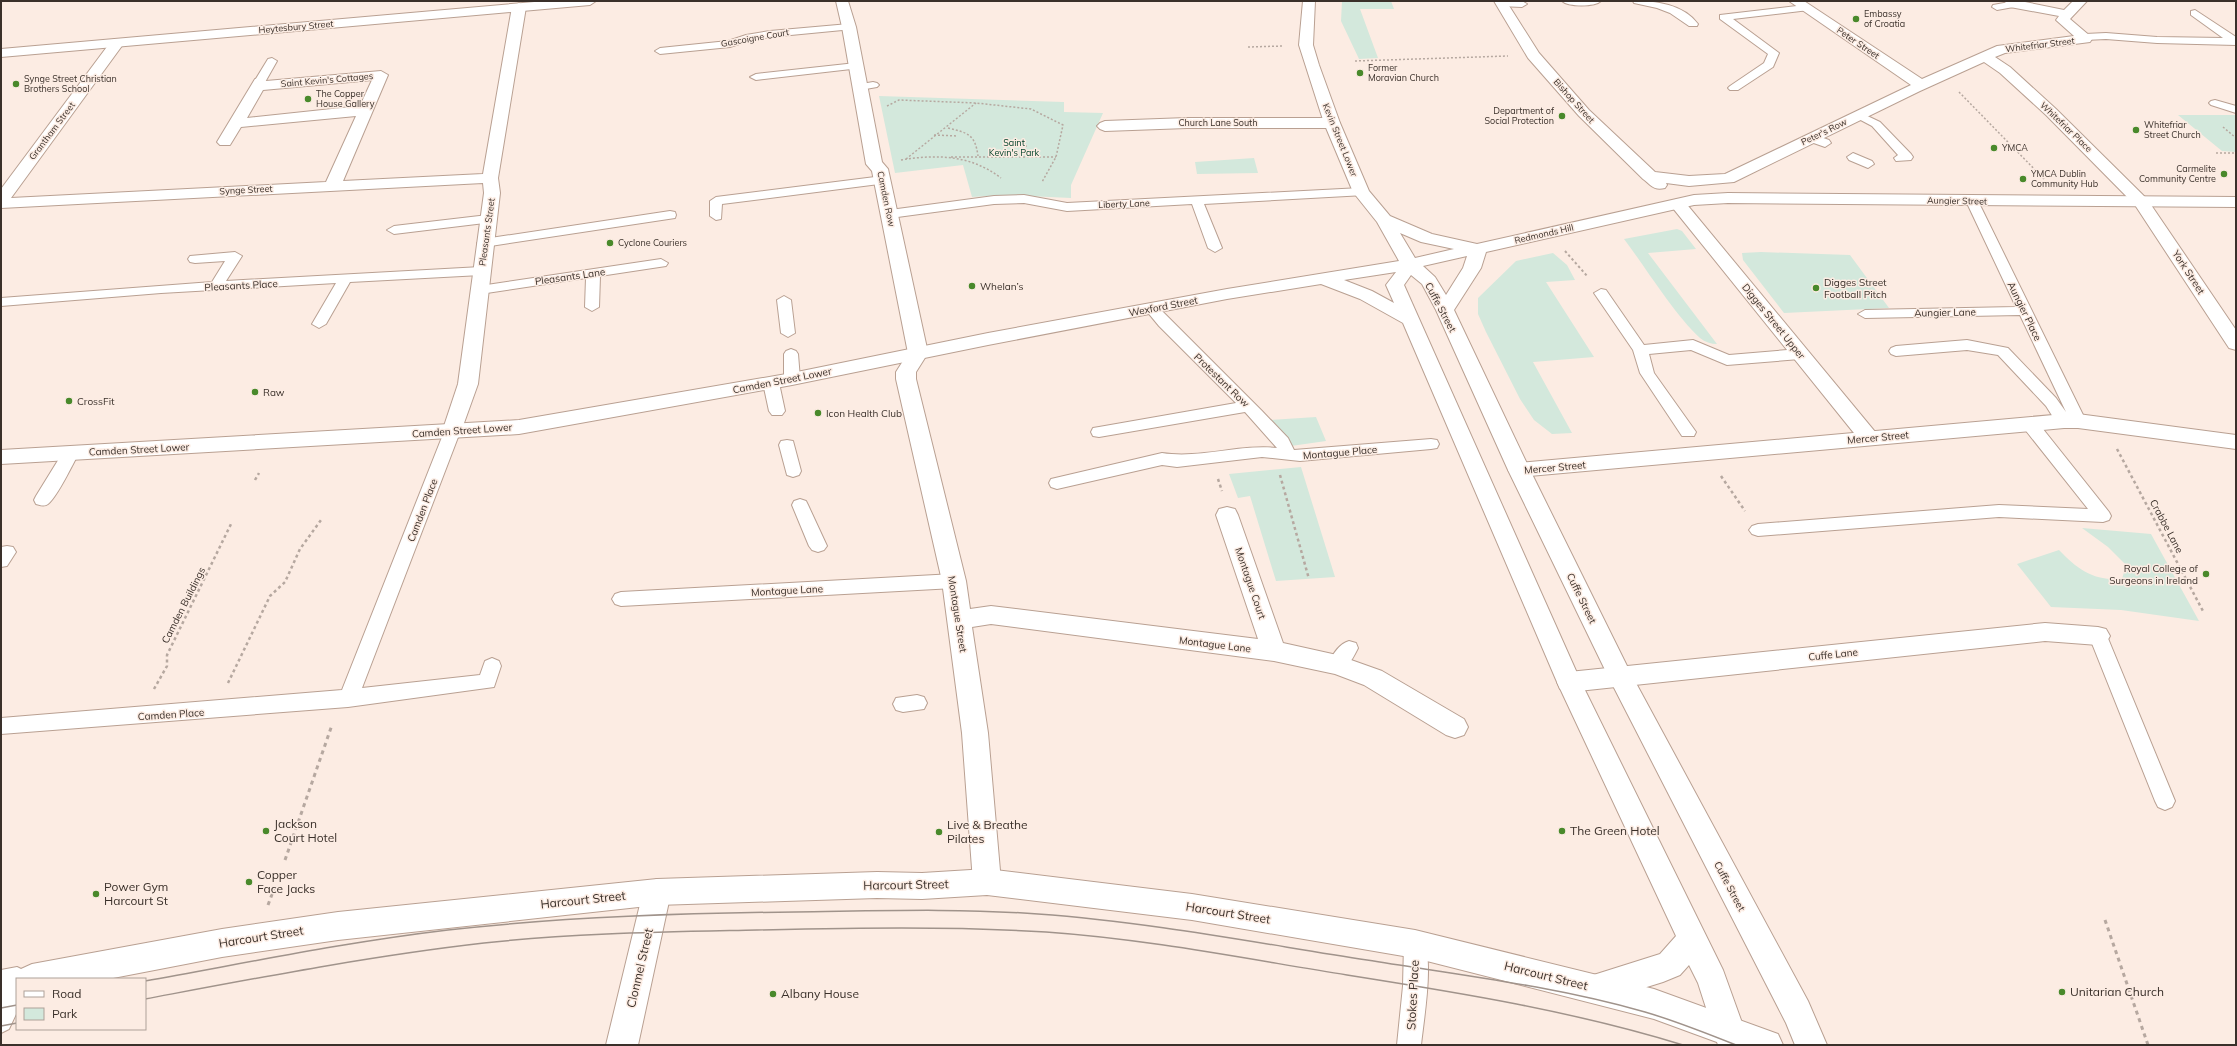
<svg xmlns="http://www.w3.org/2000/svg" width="2237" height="1046" viewBox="0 0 2237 1046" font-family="Mulish,sans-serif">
	<rect width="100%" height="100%" fill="#fcece3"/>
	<!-- green -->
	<path fill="#d3e8dc" d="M 1342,1 L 1391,1 L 1394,9 L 1360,9 L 1378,58 L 1359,59 L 1341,21 Z
		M 879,96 L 1064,102 L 1064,112 L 1103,113 L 1071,185 L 1071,198 L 1005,195 L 972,197 L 963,165 L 895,173 Z
		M 2178,115 L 2236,115 L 2236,152 L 2222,151 Z
		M 1254,158 L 1258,173 L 1197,174 L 1195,162 Z
		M 1677,229 L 1682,231 L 1696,249 L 1648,253 L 1717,344 C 1711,344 1705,342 1700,338 C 1674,314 1646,268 1624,239 Z
		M 1761,252 L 1850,255 L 1889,308 L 1784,313 L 1743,260 L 1742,253 Z
		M 1553,253 L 1567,265 L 1575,280 L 1546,282 L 1594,357 L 1533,362 L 1572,433 L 1552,434 L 1534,420 L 1520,399 L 1486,332 L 1478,314 L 1478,298 L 1516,261 Z
		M 1316,417 L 1326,441 L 1291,446 L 1268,420 Z
		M 1301,467 L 1335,577 L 1276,581 L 1250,496 L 1238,498 L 1229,474 Z
		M 2082,528 L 2151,534 L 2199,621 L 2121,610 L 2051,607 L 2017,564 L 2059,550 C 2078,570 2094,581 2122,579 L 2126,565 L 2108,547 Z"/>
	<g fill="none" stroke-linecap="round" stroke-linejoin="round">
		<defs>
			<path id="service" d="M 1503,1 L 1522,1 L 1527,4 L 1522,7 L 1499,6 L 1498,4 Z
				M 1562,1 L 1601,1 C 1595,7 1568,7 1562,1 Z
				M 1633,1 C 1656,1 1683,4 1698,24 L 1697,26 L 1689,26 L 1670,13 L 1657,8 L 1634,3 Z
				M 2015,1 L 2020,4 L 2019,6 L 1997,10 L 1992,7 L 1993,5 Z
				M 1805,5 L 1810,8 L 1809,10 L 1733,19 L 1779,53 L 1773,67 L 1738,90 L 1730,90 L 1728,88 L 1730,86 L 1764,63 L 1768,54 L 1720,19 L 1720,15 Z
				M 2195,10 L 2236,37 L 2236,45 L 2157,43 L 2106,39 L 2085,40 L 2080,37 L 2085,34 L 2106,33 L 2157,37 L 2223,38 L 2191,15 L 2191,11 Z
				M 849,24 L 853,25 L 853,29 L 770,37 L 748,41 L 730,47 L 660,54 L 655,51 L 660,48 L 728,41 L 746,35 L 770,31 Z
				M 272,58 L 277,61 L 264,84 L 260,85 L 256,84 L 254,82 L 268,59 Z
				M 856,63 L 860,64 L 861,66 L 860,68 L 756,80 L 750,77 L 756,74 Z
				M 873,82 L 877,83 L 879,85 L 877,87 L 860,90 L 854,87 L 856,85 Z
				M 2215,100 L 2236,106 L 2236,113 L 2211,105 L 2209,103 L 2211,101 Z
				M 1859,112 L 1880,122 L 1911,154 L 1913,157 L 1911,160 L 1896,161 L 1894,158 L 1898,155 L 1872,126 L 1855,117 L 1853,115 L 1855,113 Z
				M 1812,134 L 1829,140 L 1831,143 L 1825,147 L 1808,141 L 1806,138 Z
				M 1853,153 L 1872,161 L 1874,164 L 1868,168 L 1849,160 L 1847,157 Z
				M 883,176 L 887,177 L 889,180 L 887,183 L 722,204 L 721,219 L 716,220 L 710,216 L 710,201 L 716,197 Z
				M 1361,188 L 1365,189 L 1367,192 L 1365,195 L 1204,204 L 1222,248 L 1215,252 L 1208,248 L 1192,204 L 1067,211 L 1024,203 L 994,204 L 890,218 L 884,214 L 890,210 L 994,196 L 1024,195 L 1067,203 Z
				M 1972,197 L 1978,201 L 2086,421 L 2084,425 L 2078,426 L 2071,422 L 2064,426 L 2058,425 L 2046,406 L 1998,355 L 1967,350 L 1896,356 L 1891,354 L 1889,351 L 1891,348 L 1896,346 L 1967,340 L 2008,348 L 2056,398 L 2066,412 L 2020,315 L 1865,318 L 1858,314 L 1865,310 L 2016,307 L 1966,201 Z
				M 670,211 L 675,212 L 676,215 L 675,218 L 484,247 L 477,243 L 484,239 Z
				M 488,215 L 494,219 L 493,222 L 394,234 L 387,230 L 394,226 Z
				M 235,252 L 242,256 L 226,281 L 481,267 L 488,271 L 481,275 L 350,282 L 326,324 L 319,328 L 312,324 L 336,283 L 161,293 L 1,306 L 1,298 L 212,282 L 225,261 L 195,263 L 190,262 L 188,259 L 190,256 Z
				M 661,259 L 668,263 L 666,266 L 600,276 L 599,307 L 592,311 L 585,307 L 586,278 L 480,294 L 473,290 L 480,286 Z
				M 1601,289 L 1606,290 L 1644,345 L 1693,340 L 1729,355 L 1800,349 L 1805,351 L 1807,354 L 1805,357 L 1800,359 L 1727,365 L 1691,350 L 1649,354 L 1654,373 L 1696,432 L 1694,436 L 1682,436 L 1640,373 L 1633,350 L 1594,293 Z
				M 784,296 L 791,300 L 795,333 L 788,337 L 781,333 L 777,300 Z
				M 1152,305 L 1157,306 L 1262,411 L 1288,438 L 1294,450 L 1431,439 L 1437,440 L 1439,444 L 1437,448 L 1431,449 L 1300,461 L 1262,457 L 1177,467 L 1162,465 L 1057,489 L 1051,487 L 1049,483 L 1051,479 L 1162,453 C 1200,459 1239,444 1277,448 L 1245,412 L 1099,437 L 1093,436 L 1091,432 L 1093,428 L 1099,427 L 1236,403 L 1159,326 L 1145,309 Z
				M 791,349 L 796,351 L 798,354 L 800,379 L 797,382 L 787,382 L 784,379 L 784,354 L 786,351 Z
				M 771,378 L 776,380 L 779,383 L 785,411 L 782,415 L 772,415 L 769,411 L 763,383 L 766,380 Z
				M 2029,418 L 2035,419 L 2109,512 L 2111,516 L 2109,520 L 2103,522 L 1999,517 L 1758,536 L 1752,534 L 1749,530 L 1752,526 L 1758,524 L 1999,505 L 2088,509 L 2023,427 L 2021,423 L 2023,419 Z
				M 452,427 L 458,428 L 460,432 L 362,688 L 480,675 L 485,661 L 492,658 L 499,661 L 501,666 L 494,687 L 348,707 L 1,734 L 1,718 L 342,690 L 444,432 L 446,428 Z
				M 787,440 L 793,441 L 801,471 L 799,475 L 793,477 L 787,475 L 779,445 L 781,441 Z
				M 71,448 L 77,449 L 79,453 C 72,465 58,496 48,504 C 44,507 40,505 36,504 L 34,500 L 36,496 L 65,449 Z
				M 800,499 L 806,501 L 808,505 L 827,546 L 824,550 L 818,552 L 812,550 L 809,546 L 792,505 L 794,501 Z
				M 7,546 L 13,547 L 16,552 L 7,566 L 1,567 L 1,547 Z
				M 954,574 L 960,576 L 963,581 L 960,586 L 954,588 L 621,606 L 615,604 L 612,599 L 615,594 L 621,592 Z
				M 2098,629 L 2105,631 L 2107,636 L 2175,801 L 2172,807 L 2165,810 L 2158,807 L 2155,801 L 2089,636 L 2091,631 Z
				M 1349,641 L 1356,643 L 1358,648 C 1352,660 1345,675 1330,670 L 1328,665 C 1332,655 1339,644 1349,641 Z
				M 917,695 L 924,697 L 927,703 L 924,709 L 903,712 L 896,710 L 893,704 L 896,698 Z
				M 1415,933 L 1423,936 C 1434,961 1424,1017 1421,1045 L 1397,1045 L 1403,986 L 1404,944 L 1407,936 Z
				M 17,974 L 26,979 L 17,979 L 17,1012 L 9,1029 L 1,1033 L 1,994 L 9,977 Z"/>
			<path id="minor" d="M 836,1 L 848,1 L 856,27 L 882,162 L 888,169 L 928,353 L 916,372 L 916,379 L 966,581 L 970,609 L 991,606 L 1258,639 L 1216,515 L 1219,509 L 1227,507 L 1235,509 L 1238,515 L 1283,643 L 1337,655 L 1382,671 L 1464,719 L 1468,727 L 1464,735 L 1455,738 L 1446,735 L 1364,685 L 1335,674 L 1274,661 L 991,624 L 972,627 L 988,733 L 1001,882 L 997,891 L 987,895 L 977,891 L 973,882 L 962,733 L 942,581 L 896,379 L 896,372 L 908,353 L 872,171 L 866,164 L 842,27 Z
				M 1494,1 L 1506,1 L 1539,53 L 1589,110 L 1655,172 L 1689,176 L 1725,174 L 1911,85 L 1789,1 L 1804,1 L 1922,79 L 1997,46 L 2074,36 L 2056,20 L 2059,16 L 2010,7 L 2004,1 L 2020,1 L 2064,10 L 2073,1 L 2087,1 L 2070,19 L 2090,36 L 2092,39 L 2090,42 L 2005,53 L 1995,57 L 2010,67 L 2056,109 L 2147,199 L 2236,330 L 2236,350 L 2229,348 L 2135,205 L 2046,115 L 2000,73 L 1984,62 L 1920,91 L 1734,182 L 1689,186 L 1666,183 L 1667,185 L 1665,188 C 1654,191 1651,185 1643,179 L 1579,116 L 1528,58 Z
				M 519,3 L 526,7 L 498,178 L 500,193 L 478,384 L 459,437 L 452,439 L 445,437 L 442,432 L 458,384 L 484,193 L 483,183 L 1,208 L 1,189 L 112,40 L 117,39 L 124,43 L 11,198 L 326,182 L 356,116 L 241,127 L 230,145 L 220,145 L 217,142 L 255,79 L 260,78 L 266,81 L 381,71 L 388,75 L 343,181 L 483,174 L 512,7 ZM 372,80 L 360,106 L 247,118 L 263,90 Z
				M 1187,118 L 1332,118 L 1337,120 L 1340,123 L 1337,126 L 1332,128 L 1187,128 L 1105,131 L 1100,129 L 1097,126 L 1100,123 L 1105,121 Z
				M 1678,199 L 1684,201 L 1876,433 L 1879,438 L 1876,443 L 1869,445 L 1862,443 L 1672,207 L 1670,204 L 1672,201 Z
				M 2045,623 L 2098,627 L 2106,629 L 2110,636 L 2106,643 L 2098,645 L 2045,641 L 1569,692 L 1560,689 L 1557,682 L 1560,675 L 1569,672 Z
				M 657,879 L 667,883 L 671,892 L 638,1045 L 606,1045 L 643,892 L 647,883 Z"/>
			<path id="tertiary" d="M 546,1 L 596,1 L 590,5 L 1,57 L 1,49 Z
				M 2064,414 L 2078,414 L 2236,435 L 2236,449 L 2078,428 L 2064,428 L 1519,477 L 1512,475 L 1508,470 L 1512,465 L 1519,463 Z
				M 987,869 L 1192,894 L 1415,930 L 1654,989 L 1778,1034 L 1783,1045 L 1725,1045 L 1654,1019 L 1415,958 L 1192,920 L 987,895 L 922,899 L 877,898 L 657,905 L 338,940 L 222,957 L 108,979 L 17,979 L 17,997 L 1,1000 L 1,970 L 17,967 L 21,969 L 32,964 L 222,929 L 338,912 L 657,879 L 877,872 L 922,873 Z"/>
			<path id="secondary" d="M 1303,1 L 1315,1 L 1313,45 L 1319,65 L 1340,123 L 1369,191 L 1390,216 L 1432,234 L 1477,244 L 1694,195 L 1728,193 L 2236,197 L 2236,207 L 1728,203 L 1694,205 L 1486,252 L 1481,268 L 1454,310 L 1530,470 L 1630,672 L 1808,1001 L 1827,1045 L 1795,1045 L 1786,1023 L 1608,676 L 1508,470 L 1436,310 L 1422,284 L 1411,275 L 1404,285 L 1581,682 L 1723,970 L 1750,1045 L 1718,1045 L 1698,983 L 1689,965 L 1680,975 L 1663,982 L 1595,1003 L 1584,998 L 1580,988 L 1584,978 L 1660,954 L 1676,936 L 1557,682 L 1403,323 L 1360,299 L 1321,284 L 1227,299 L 988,345 L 792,385 L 519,434 L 1,464 L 1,450 L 519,420 L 792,373 L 988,333 L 1227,289 L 1399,261 L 1377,222 L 1353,192 L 1324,123 L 1299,45 ZM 1400,233 L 1421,242 L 1454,249 L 1415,258 ZM 1467,256 L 1463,268 L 1446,295 L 1435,277 L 1423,266 ZM 1396,272 L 1386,285 L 1394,303 L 1372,291 L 1344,280 Z"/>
		</defs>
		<!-- service casing -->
		<use href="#service" stroke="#b9a092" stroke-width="2"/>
		<!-- minor casing -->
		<use href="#minor" stroke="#b9a092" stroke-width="2"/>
		<!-- tertiary casing -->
		<use href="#tertiary" stroke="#b9a092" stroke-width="2"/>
		<!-- secondary casing -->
		<use href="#secondary" stroke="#b9a092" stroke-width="2"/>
		<!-- path-far3 -->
		<path stroke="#b6a8a0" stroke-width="1.5" stroke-dasharray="2 2" stroke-linecap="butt" d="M 1248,47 L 1283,46
			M 1355,61 L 1508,56
			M 1959,92 L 2044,179
			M 887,106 L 899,100 L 976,103 L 1031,109 L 1063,125 L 1056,157 L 1042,182
			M 2223,127 L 2236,138
			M 948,128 C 968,133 975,134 978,156
			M 934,135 L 957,136
			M 1015,145 L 1026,144 L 1026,156
			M 2216,153 L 2236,153
			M 951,157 L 1056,157
			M 906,159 L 976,103
			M 901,160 C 937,154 971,155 1001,178"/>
		<!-- path-far2 -->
		<path stroke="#b6a8a0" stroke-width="2" stroke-dasharray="2.5 2.5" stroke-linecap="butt" d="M 1565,251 L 1588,277"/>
		<!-- path-far1 -->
		<path stroke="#b6a8a0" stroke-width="2.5" stroke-dasharray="3 3" stroke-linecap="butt" d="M 2117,449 L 2204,613
			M 1280,475 L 1309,579
			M 1721,476 L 1745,511
			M 1218,479 L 1222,491
			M 255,480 L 259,473
			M 228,683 L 270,596 L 285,582 L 300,549 L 321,520
			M 154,689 L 167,666 L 167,655 L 232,522"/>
		<!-- path -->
		<path stroke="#b6a8a0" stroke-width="3" stroke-dasharray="4 4" stroke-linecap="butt" d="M 285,860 L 332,725
			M 268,905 L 274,889
			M 2105,920 L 2148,1045"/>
		<!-- service -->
		<use href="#service" fill="#fff" fill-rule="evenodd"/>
		<!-- minor -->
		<use href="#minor" fill="#fff" fill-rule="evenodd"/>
		<!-- tertiary -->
		<use href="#tertiary" fill="#fff" fill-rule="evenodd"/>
		<!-- secondary -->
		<use href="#secondary" fill="#fff" fill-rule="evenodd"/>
		<!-- tram -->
		<path stroke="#a0938b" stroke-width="1.5" d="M 145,981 C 246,963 346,942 448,930 C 563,917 680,913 795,912 C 876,911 957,908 1038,914 C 1149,922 1257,943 1367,960 C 1460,975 1554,986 1645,1012 C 1676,1021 1706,1033 1736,1045
			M 145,999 C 257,978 370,956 484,943 C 575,933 666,932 757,930 C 853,928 949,926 1046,932 C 1147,939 1247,959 1347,975 C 1461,993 1573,1011 1683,1045
			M 1,1008 L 17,1005
			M 1,1026 L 17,1023"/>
	</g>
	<!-- markers -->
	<g fill="#49892b" stroke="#fcece3" stroke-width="1.5">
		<circle cx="1856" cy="19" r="4"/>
		<circle cx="1360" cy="73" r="4"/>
		<circle cx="16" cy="84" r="4"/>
		<circle cx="308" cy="99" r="4"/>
		<circle cx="1562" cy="116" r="4"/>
		<circle cx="2136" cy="130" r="4"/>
		<circle cx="1994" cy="148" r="4"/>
		<circle cx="2224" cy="174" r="4"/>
		<circle cx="2023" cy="179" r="4"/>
		<circle cx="610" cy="243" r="4"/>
		<circle cx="972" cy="286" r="4"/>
		<circle cx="1816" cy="288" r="4"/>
		<circle cx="255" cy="392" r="4"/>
		<circle cx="69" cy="401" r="4"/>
		<circle cx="818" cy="413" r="4"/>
		<circle cx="2206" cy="574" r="4"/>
		<circle cx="266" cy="831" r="4"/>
		<circle cx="1562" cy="831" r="4"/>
		<circle cx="939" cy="832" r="4"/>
		<circle cx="249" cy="882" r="4"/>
		<circle cx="96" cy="894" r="4"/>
		<circle cx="2062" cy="992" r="4"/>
		<circle cx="773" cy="994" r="4"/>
	</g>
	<g text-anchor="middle" stroke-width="3" stroke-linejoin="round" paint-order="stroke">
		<!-- far-poi labels -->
		<g font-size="9" fill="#3a302a" stroke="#fcece3" text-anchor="start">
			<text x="1864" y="17">Embassy<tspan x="1864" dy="10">of Croatia</tspan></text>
			<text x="1368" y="71">Former<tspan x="1368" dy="10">Moravian Church</tspan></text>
			<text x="24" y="82">Synge Street Christian<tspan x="24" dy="10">Brothers School</tspan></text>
			<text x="316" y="97">The Copper<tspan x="316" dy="10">House Gallery</tspan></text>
			<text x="1554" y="114" text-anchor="end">Department of<tspan x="1554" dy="10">Social Protection</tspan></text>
			<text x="2144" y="128">Whitefriar<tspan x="2144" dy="10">Street Church</tspan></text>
			<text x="2002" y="151">YMCA</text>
			<text x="2216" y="172" text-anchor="end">Carmelite<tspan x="2216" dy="10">Community Centre</tspan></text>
			<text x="2031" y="177">YMCA Dublin<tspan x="2031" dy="10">Community Hub</tspan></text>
			<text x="618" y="246">Cyclone Couriers</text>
		</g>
		<!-- far-street labels -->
		<g font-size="9" fill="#3a302a" stroke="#fcece3">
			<text transform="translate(296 27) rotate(-5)" y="3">Heytesbury Street</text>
			<text transform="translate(755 38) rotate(-10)" y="3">Gascoigne Court</text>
			<text transform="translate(1858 43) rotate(34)" y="3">Peter Street</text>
			<text transform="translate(2040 45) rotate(-7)" y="3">Whitefriar Street</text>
			<text transform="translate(327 80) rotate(-5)" y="3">Saint Kevin's Cottages</text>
			<text transform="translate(1574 101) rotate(48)" y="3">Bishop Street</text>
			<text x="1218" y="126">Church Lane South</text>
			<text transform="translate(2066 127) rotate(44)" y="3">Whitefriar Place</text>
			<text transform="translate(52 131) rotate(-53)" y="3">Grantham Street</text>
			<text transform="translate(1824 132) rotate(-26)" y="3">Peter's Row</text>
			<text transform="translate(1340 140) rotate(68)" y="3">Kevin Street Lower</text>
			<text transform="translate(246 190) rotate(-3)" y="3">Synge Street</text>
			<text transform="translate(886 199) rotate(78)" y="3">Camden Row</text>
			<text transform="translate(1957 201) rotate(1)" y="3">Aungier Street</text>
			<text transform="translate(1124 204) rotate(-2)" y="3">Liberty Lane</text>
			<text transform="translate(487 232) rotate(-82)" y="3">Pleasants Street</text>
			<text transform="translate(1544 234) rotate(-13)" y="3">Redmonds Hill</text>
		</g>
		<!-- far-park labels -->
		<g font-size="9" fill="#014028" stroke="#fcece3">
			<text x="1014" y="146">Saint<tspan x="1014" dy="10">Kevin's Park</tspan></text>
		</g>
		<!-- street labels -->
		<g font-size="10" fill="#3a302a" stroke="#fcece3">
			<text transform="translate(2189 272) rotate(57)" y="4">York Street</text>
			<text transform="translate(570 276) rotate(-8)" y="4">Pleasants Lane</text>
			<text transform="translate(241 285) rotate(-3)" y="4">Pleasants Place</text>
			<text transform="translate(1163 306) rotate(-11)" y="4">Wexford Street</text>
			<text transform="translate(1441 307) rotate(62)" y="4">Cuffe Street</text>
			<text transform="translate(2025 311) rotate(64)" y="4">Aungier Place</text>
			<text transform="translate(1945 312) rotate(-1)" y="4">Aungier Lane</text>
			<text transform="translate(1774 321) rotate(51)" y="4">Digges Street Upper</text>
			<text transform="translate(782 380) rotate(-11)" y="4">Camden Street Lower</text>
			<text transform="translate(1222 380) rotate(44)" y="4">Protestant Row</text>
			<text transform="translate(462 430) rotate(-4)" y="4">Camden Street Lower</text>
			<text transform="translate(1878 437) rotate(-5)" y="4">Mercer Street</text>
			<text transform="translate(139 449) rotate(-3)" y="4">Camden Street Lower</text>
			<text transform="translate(1340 452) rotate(-5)" y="4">Montague Place</text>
			<text transform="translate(1555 467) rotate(-5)" y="4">Mercer Street</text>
			<text transform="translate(422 510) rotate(-69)" y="4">Camden Place</text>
			<text transform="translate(2167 526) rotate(62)" y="4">Crabbe Lane</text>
			<text transform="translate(1251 583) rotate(71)" y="4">Montague Court</text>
			<text transform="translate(787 590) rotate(-3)" y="4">Montague Lane</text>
			<text transform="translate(1582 598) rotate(64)" y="4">Cuffe Street</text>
			<text transform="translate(183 605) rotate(-63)" y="4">Camden Buildings</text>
			<text transform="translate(958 614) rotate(81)" y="4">Montague Street</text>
			<text transform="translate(1215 644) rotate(7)" y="4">Montague Lane</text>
			<text transform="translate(1833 654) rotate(-6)" y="4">Cuffe Lane</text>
			<text transform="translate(171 714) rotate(-4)" y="4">Camden Place</text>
			<text transform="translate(1730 886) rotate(62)" y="4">Cuffe Street</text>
		</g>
		<!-- poi labels -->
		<g font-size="10" fill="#3a302a" stroke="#fcece3" text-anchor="start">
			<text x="1824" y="286">Digges Street<tspan x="1824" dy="12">Football Pitch</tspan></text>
			<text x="980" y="290">Whelan’s</text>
			<text x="263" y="396">Raw</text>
			<text x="77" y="405">CrossFit</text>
			<text x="826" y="417">Icon Health Club</text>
			<text x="2198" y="572" text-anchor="end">Royal College of<tspan x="2198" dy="12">Surgeons in Ireland</tspan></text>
		</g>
		<!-- near-poi labels -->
		<g font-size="12" fill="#3a302a" stroke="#fcece3" text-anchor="start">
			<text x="274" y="828">Jackson<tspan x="274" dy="14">Court Hotel</tspan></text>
			<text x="947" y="829">Live &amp; Breathe<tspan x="947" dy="14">Pilates</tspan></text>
			<text x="1570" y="835">The Green Hotel</text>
			<text x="257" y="879">Copper<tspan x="257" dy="14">Face Jacks</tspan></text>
			<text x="104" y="891">Power Gym<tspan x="104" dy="14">Harcourt St</tspan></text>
			<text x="2070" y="996">Unitarian Church</text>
			<text x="781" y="998">Albany House</text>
		</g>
		<!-- near-street labels -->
		<g font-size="12" fill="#3a302a" stroke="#fcece3">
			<text transform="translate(906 885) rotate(-1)" y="4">Harcourt Street</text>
			<text transform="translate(583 900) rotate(-6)" y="4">Harcourt Street</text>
			<text transform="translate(1228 913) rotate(9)" y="4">Harcourt Street</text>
			<text transform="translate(261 937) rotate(-9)" y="4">Harcourt Street</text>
			<text transform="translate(640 968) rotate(-77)" y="4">Clonmel Street</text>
			<text transform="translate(1546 976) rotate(14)" y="4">Harcourt Street</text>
			<text transform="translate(1413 995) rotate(-87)" y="4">Stokes Place</text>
		</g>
	</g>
	<!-- border -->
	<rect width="2237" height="1046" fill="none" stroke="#3a302a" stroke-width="4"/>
	<!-- legend -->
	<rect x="16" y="978" width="130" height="52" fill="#fcece3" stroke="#aea199"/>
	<rect x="24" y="991" width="20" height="6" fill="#ffffff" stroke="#aea199"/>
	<text x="52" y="998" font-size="12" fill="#3a302a">Road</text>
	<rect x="24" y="1008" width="20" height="12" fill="#d3e8dc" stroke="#aea199"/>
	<text x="52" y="1018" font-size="12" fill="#3a302a">Park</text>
</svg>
